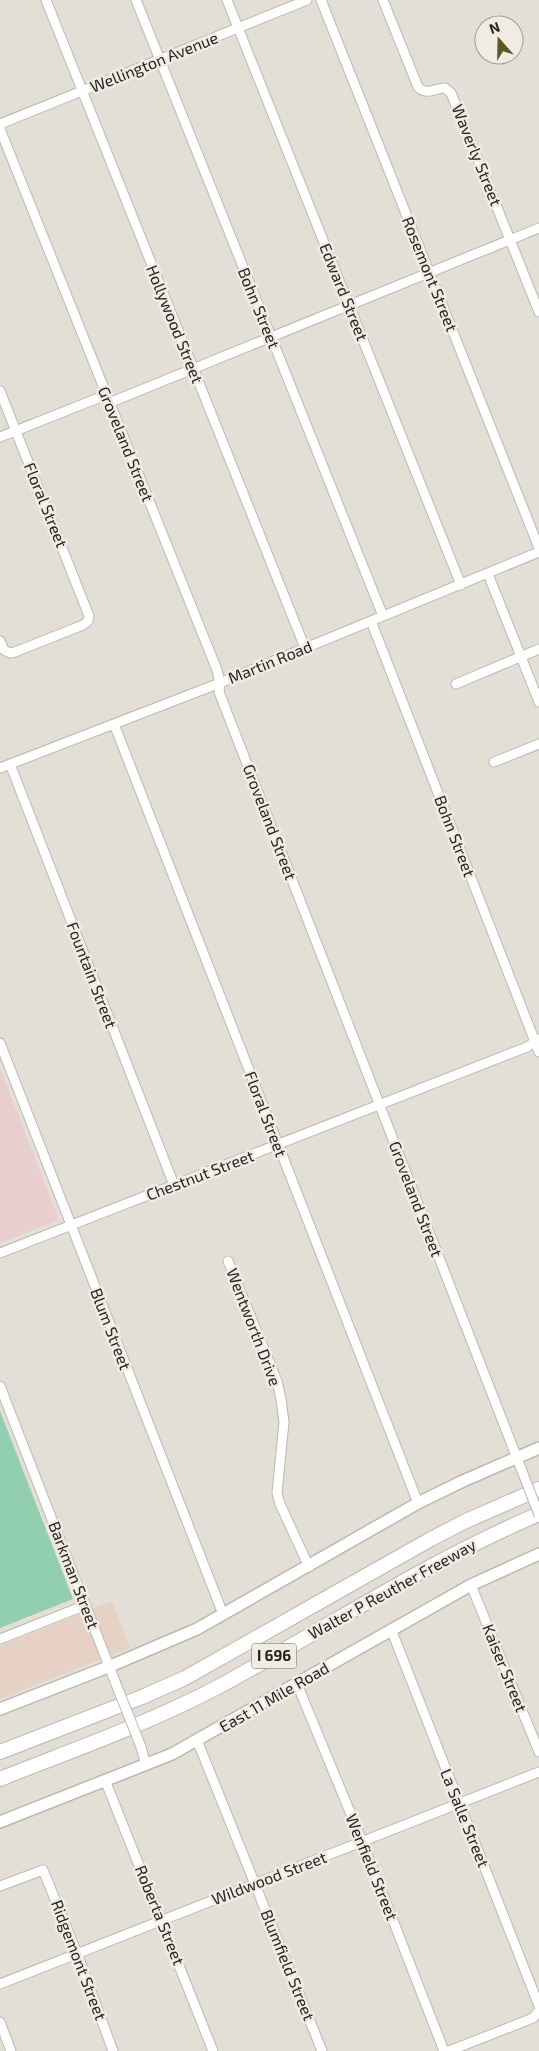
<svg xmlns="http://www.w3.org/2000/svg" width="539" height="2051" viewBox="0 0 539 2051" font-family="'Exo 2',sans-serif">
	<rect width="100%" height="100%" fill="#e3dfd7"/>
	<!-- commercial -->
	<path fill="#e7d1c5" d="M 112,1601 L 130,1648 L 0,1699 L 0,1646 Z"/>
	<!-- education -->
	<path fill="#e9cecf" d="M 0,1068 L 59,1220 L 0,1243 Z"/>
	<!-- park -->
	<path fill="#92cfb1" d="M 0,1411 L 73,1599 L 0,1628 Z"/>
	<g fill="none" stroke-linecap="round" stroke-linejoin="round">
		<defs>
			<path id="minor" d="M 46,0 L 305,648
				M 136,0 L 383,616
				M 227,0 L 461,585
				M 321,0 L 539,548
				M 383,0 L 418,87 C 427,96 434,88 445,88 L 451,93 L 539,312
				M 0,124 L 307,0
				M 0,129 L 217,670 L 220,683 L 219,692 L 522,1471
				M 0,391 L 89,616 L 88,621 L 83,625 L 15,652 L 10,653 L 4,650 L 0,641
				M 109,403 L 539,228
				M 0,437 L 106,395
				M 488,574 L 539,702
				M 371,621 L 539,1052
				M 456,684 L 539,649
				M 114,724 L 418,1503
				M 494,762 L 539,744
				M 10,764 L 174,1185
				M 0,768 L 220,683 L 539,552
				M 0,1043 L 223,1614
				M 0,1253 L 527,1047 L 539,1039
				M 228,1261 L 277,1381 L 281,1399 L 284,1422 L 277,1493 L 280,1504 L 309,1567
				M 0,1386 L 116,1684
				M 471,1585 L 539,1752
				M 391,1629 L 539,2006
				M 0,1639 L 86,1605
				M 297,1684 L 362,1841 L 444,2051
				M 197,1740 L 322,2051
				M 141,1747 L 146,1765
				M 105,1780 L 213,2051
				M 0,1886 L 43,1870 L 77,1953 L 113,2051
				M 0,1984 L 539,1772
				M 0,2022 L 11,2051
				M 449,2051 L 533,2018 L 539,2011"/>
			<path id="major" d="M 0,1709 L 108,1667 L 197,1629 L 418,1503 L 463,1481 L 539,1448
				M 0,1822 L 172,1754 L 471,1585 L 539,1554"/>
			<path id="highway" d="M 0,1752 L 142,1697 L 185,1678 L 431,1539 L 466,1521 L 539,1489
				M 0,1779 C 73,1750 147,1724 216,1688 C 324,1630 426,1562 539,1514"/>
		</defs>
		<!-- minor casing -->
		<use href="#minor" stroke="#bcb8b0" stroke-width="11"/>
		<!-- major casing -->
		<use href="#major" stroke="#bcb8b0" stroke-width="14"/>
		<!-- highway casing -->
		<use href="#highway" stroke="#bcb8b0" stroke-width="16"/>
		<!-- minor -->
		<use href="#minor" stroke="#fff" stroke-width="9"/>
		<!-- major -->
		<use href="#major" stroke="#fff" stroke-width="11"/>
		<!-- highway -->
		<use href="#highway" stroke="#fff" stroke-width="14"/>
		<defs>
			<path id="minor-bridge" d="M 522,1471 L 539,1515
				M 116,1684 L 141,1747"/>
		</defs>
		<!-- minor-bridge casing -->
		<use href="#minor-bridge" stroke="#bcb8b0" stroke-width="11" stroke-linecap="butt"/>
		<!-- minor-bridge -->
		<use href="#minor-bridge" stroke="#fff" stroke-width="9"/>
	</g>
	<g text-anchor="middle" stroke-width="5" stroke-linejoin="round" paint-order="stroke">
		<!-- shield labels -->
		<rect fill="#f0ece4" stroke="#62605c" stroke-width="1" x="251.5" y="1643.5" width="45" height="25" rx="4"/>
		<g font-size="15" font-weight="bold" fill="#252421">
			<text x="274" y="1661">I 696</text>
		</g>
		<!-- street labels -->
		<g font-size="16" fill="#252421" stroke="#f0ece4">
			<text transform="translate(154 62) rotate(-22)" y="6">Wellington Avenue</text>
			<text transform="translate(477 155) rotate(68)" y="6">Waverly Street</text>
			<text transform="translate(430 274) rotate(68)" y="6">Rosemont Street</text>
			<text transform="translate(344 292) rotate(68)" y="6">Edward Street</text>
			<text transform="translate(259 308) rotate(68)" y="6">Bohn Street</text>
			<text transform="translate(175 324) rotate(68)" y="6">Hollywood Street</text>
			<text transform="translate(126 444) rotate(68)" y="6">Groveland Street</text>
			<text transform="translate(46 505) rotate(68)" y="6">Floral Street</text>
			<text transform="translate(270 662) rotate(-22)" y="6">Martin Road</text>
			<text transform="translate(270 822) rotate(69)" y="6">Groveland Street</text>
			<text transform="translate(455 836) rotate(69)" y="6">Bohn Street</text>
			<text transform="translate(92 975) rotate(69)" y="6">Fountain Street</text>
			<text transform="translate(266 1114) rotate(69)" y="6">Floral Street</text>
			<text transform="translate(200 1175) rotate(-21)" y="6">Chestnut Street</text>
			<text transform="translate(416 1199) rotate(69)" y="6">Groveland Street</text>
			<text transform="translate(254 1327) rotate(69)" y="6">Wentworth Drive</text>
			<text transform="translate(111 1329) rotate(69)" y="6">Blum Street</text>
			<text transform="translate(74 1575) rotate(69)" y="6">Barkman Street</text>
			<text transform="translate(392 1589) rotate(-29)" y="6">Walter P Reuther Freeway</text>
			<text transform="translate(505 1668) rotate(68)" y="6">Kaiser Street</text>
			<text transform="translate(274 1697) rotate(-30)" y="6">East 11 Mile Road</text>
			<text transform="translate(465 1818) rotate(68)" y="6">La Salle Street</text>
			<text transform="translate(372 1867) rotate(68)" y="6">Wenfield Street</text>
			<text transform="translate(269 1878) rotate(-21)" y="6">Wildwood Street</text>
			<text transform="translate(160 1915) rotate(68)" y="6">Roberta Street</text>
			<text transform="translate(79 1960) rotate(69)" y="6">Ridgemont Street</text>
			<text transform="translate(288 1965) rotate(68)" y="6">Blumfield Street</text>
		</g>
	</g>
	<!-- north arrow -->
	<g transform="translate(499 40) rotate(340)"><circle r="24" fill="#f0ece4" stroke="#9f9c96"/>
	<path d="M0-4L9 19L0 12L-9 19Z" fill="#5d5925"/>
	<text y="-8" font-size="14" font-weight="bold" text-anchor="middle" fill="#252421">N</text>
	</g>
</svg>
